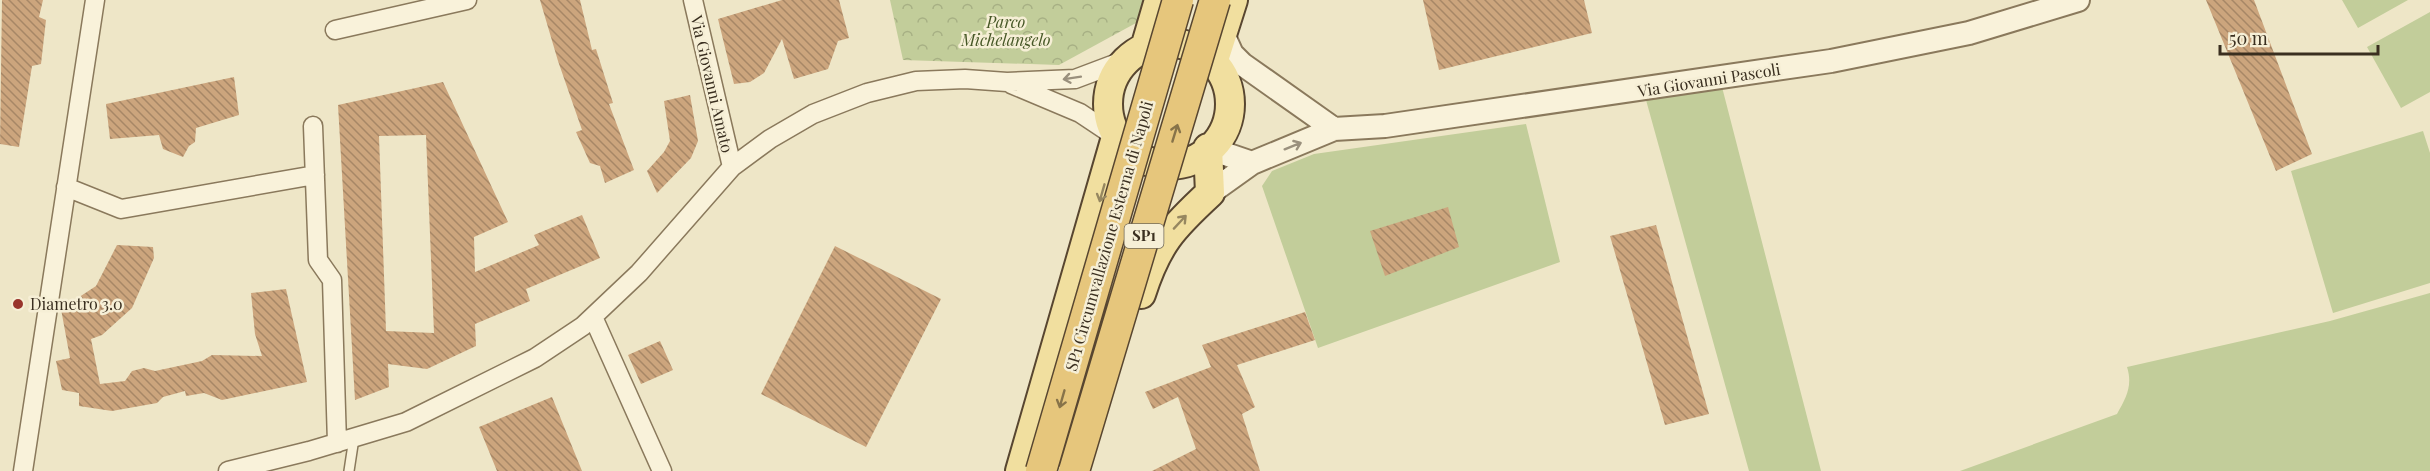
<svg xmlns="http://www.w3.org/2000/svg" width="2430" height="471" viewBox="0 0 2430 471" font-family="'Playfair Display',serif">
	<defs>
		<pattern id="forest-crowns" width="20" height="18" patternUnits="userSpaceOnUse" patternTransform="scale(1.5)"><rect width="20" height="18" fill="#c2cd9a"/><path d="M2 6a3 3 0 1 1 6 0M12 15a3 3 0 1 1 6 0" fill="none" stroke="#a7b084"/></pattern>
		<pattern id="building-back-hatch" width="6" height="6" patternUnits="userSpaceOnUse" patternTransform="scale(1.5)"><rect width="6" height="6" fill="#cca57d"/><path d="M-1 5l2 2M0 0l6 6M5-1l2 2" fill="none" stroke="#a78766"/></pattern>
	</defs>
	<rect width="100%" height="100%" fill="#eee6c7"/>
	<!-- green -->
	<path fill="#c2cd9a" d="M 2342,0 L 2408,0 L 2358,28 Z
		M 2430,12 L 2430,92 L 2401,108 L 2367,47 Z
		M 1722,87 L 1821,471 L 1749,471 L 1646,100 Z
		M 1526,124 L 1560,262 L 1318,348 L 1262,186 L 1272,171 L 1314,154 Z
		M 2423,131 L 2430,153 L 2430,283 L 2333,313 L 2291,171 Z
		M 2430,293 L 2430,471 L 1960,471 L 2117,414 C 2126,398 2133,386 2127,367 L 2330,321 Z"/>
	<!-- forest -->
	<path fill="url(#forest-crowns)" d="M 890,0 L 1144,0 L 1136,23 L 1059,65 L 903,60 Z"/>
	<!-- building -->
	<path fill="url(#building-back-hatch)" fill-rule="evenodd" d="M 2,0 L 43,0 L 39,17 L 46,20 L 41,64 L 32,66 L 19,147 L 0,144 Z
		M 540,0 L 580,0 L 592,50 L 596,49 L 613,103 L 609,104 L 634,170 L 605,183 L 600,166 L 590,163 L 576,132 L 582,130 L 558,61 Z
		M 782,0 L 839,0 L 849,38 L 838,41 L 828,69 L 794,79 L 782,39 L 764,73 L 750,82 L 734,84 L 718,19 Z
		M 1423,0 L 1584,0 L 1592,33 L 1439,70 Z
		M 2206,0 L 2254,0 L 2312,154 L 2276,171 Z
		M 234,77 L 239,115 L 196,128 L 195,142 L 189,146 L 183,157 L 163,149 L 159,135 L 110,139 L 106,104 Z
		M 443,82 L 508,222 L 474,237 L 475,272 L 539,245 L 534,235 L 582,215 L 600,258 L 526,289 L 530,301 L 475,324 L 476,346 L 427,369 L 388,364 L 389,387 L 355,400 L 338,105 ZM 426,135 L 434,333 L 386,331 L 379,136 Z
		M 690,95 L 698,141 L 691,158 L 657,193 L 647,171 L 664,152 L 670,141 L 664,101 Z
		M 1448,207 L 1459,247 L 1385,276 L 1370,231 Z
		M 1656,225 L 1709,414 L 1665,425 L 1610,236 Z
		M 117,245 L 153,247 L 154,258 L 132,308 L 102,335 L 91,339 L 100,384 L 125,381 L 132,371 L 144,368 L 155,371 L 202,361 L 212,355 L 262,356 L 255,334 L 251,293 L 286,289 L 307,382 L 222,400 L 204,393 L 186,396 L 185,391 L 163,397 L 157,403 L 112,411 L 79,406 L 79,393 L 62,390 L 56,361 L 70,358 L 61,309 L 96,286 Z
		M 835,246 L 941,299 L 866,447 L 761,394 Z
		M 1305,312 L 1315,340 L 1237,365 L 1255,407 L 1242,414 L 1260,471 L 1152,471 L 1196,449 L 1178,397 L 1153,409 L 1145,392 L 1211,367 L 1202,345 Z
		M 660,341 L 673,370 L 641,384 L 628,355 Z
		M 552,397 L 582,471 L 497,471 L 479,427 Z"/>
	<g fill="none" stroke-linecap="round" stroke-linejoin="round">
		<defs>
			<path id="service" d="M 349,471 L 354,438"/>
			<path id="minor" d="M 693,0 L 732,167
				M 335,30 L 467,0
				M 1011,84 L 1080,113 L 1116,137
				M 313,126 L 318,260 L 332,280 L 337,443
				M 66,187 L 121,209 L 315,175
				M 593,317 L 662,471
				M 23,471 L 95,0
				M 228,471 L 309,451 L 406,422 L 535,358 L 583,326 L 639,273 L 732,167 L 770,139 L 813,114 L 867,93 L 916,81 L 965,79 L 1007,82 L 1075,79 L 1128,59"/>
			<path id="tertiary" d="M 1223,34 L 1232,54 L 1242,64 L 1334,129
				M 1208,148 L 1252,163
				M 1210,193 L 1252,163 L 1334,129 L 1385,126 L 1831,61 L 1969,33 L 2078,0"/>
			<path id="primary" d="M1108 104a61 61 0 1 1 122 0a61 61 0 1 1-122 0Z
				M 1145,48 L 1159,0
				M 1213,63 L 1233,0
				M 1141,294 C 1157,244 1172,228 1210,193 L 1208,148
				M 1020,471 L 1116,137"/>
		</defs>
		<!-- service casing -->
		<use href="#service" stroke="#8a795c" stroke-width="12"/>
		<!-- minor casing -->
		<use href="#minor" stroke="#8a795c" stroke-width="21"/>
		<!-- tertiary casing -->
		<use href="#tertiary" stroke="#8a795c" stroke-width="26"/>
		<!-- primary casing -->
		<use href="#primary" stroke="#584630" stroke-width="32"/>
		<!-- service -->
		<use href="#service" stroke="#f9f2da" stroke-width="9"/>
		<!-- minor -->
		<use href="#minor" stroke="#f9f2da" stroke-width="18"/>
		<!-- tertiary -->
		<use href="#tertiary" stroke="#f9f2da" stroke-width="22"/>
		<!-- primary -->
		<use href="#primary" stroke="#f1df9f" stroke-width="28"/>
		<defs>
			<path id="trunk-bridge" d="M 1041,471 L 1178,0
				M 1074,471 L 1215,0"/>
		</defs>
		<!-- trunk-bridge casing -->
		<use href="#trunk-bridge" stroke="#584630" stroke-width="33" stroke-linecap="butt"/>
		<!-- trunk-bridge -->
		<use href="#trunk-bridge" stroke="#e6c67c" stroke-width="30"/>
	</g>
	<!-- one-way arrows -->
	<defs><path id="oneway-shaft" d="M-6 0H5M1.5-3L5.5 0L1.5 3" fill="none" stroke-width="1.6" stroke-linecap="round" stroke-linejoin="round" transform="scale(1.5)"/></defs>
	<g stroke="#9a907d">
		<use href="#oneway-shaft" transform="translate(1072 78) rotate(171)"/>
		<use href="#oneway-shaft" transform="translate(1293 146) rotate(-22)"/>
	</g>
	<g stroke="#877349">
		<use href="#oneway-shaft" transform="translate(1175 133) rotate(-73)"/>
		<use href="#oneway-shaft" transform="translate(1062 399) rotate(106)"/>
	</g>
	<g stroke="#968760">
		<use href="#oneway-shaft" transform="translate(1102 193) rotate(106)"/>
		<use href="#oneway-shaft" transform="translate(1180 222) rotate(-47)"/>
	</g>
	<!-- markers -->
	<circle fill="#99352c" stroke="#f6efd6" stroke-width="2" cx="18" cy="304" r="6"/>
	<g text-anchor="middle" stroke-width="5" stroke-linejoin="round" paint-order="stroke">
		<!-- shield labels -->
		<rect fill="#f6efd6" stroke="#726957" stroke-width="1.5" x="1124.5" y="224" width="39" height="24" rx="4.5"/>
		<g font-size="15" font-weight="bold" fill="#3a2f20">
			<text x="1144" y="241">SP1</text>
		</g>
		<!-- park labels -->
		<g font-size="16" font-style="italic" fill="#465726" stroke="#f6efd6">
			<text x="1006" y="28">Parco<tspan x="1006" dy="18">Michelangelo</tspan></text>
		</g>
		<!-- street labels -->
		<g font-size="16" fill="#3a2f20" stroke="#f6efd6">
			<text transform="translate(1709 80) rotate(-9)" y="6">Via Giovanni Pascoli</text>
			<text transform="translate(712 84) rotate(77)" y="6">Via Giovanni Amato</text>
			<text transform="translate(1109 236) rotate(-74)" y="6">SP1 Circumvallazione Esterna di Napoli</text>
		</g>
		<!-- poi labels -->
		<g font-size="16" fill="#3a2f20" stroke="#f6efd6" text-anchor="start">
			<text x="30" y="310">Diametro 3.0</text>
		</g>
	</g>
	<!-- scale -->
	<path d="M2220 45v9h158v-9" fill="none" stroke="#3a2f20" stroke-width="3"/>
	<text x="2229" y="45" font-size="18" fill="#3a2f20" stroke="#f6efd6" stroke-width="4.5" paint-order="stroke">50 m</text>
</svg>
